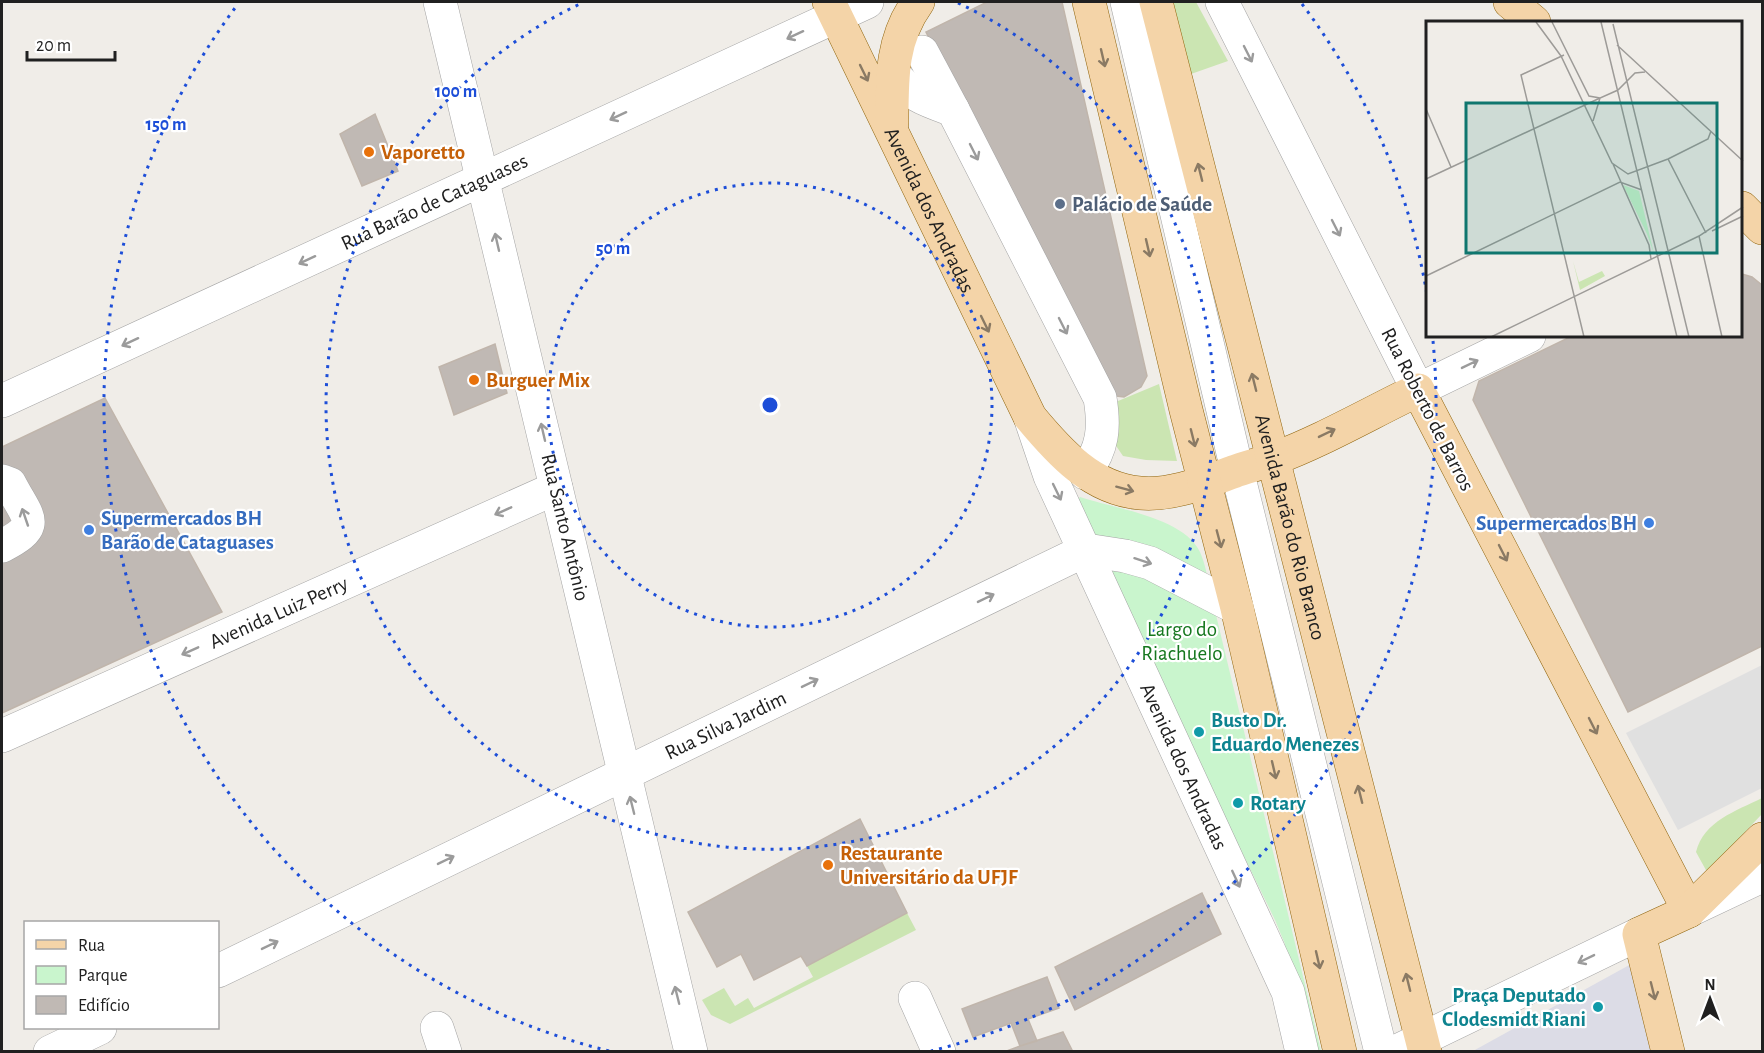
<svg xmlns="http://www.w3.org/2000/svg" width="1764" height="1053" viewBox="0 0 1764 1053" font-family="'Alegreya Sans',sans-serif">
	<rect width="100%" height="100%" fill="#f0ede8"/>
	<!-- grass -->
	<path fill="#cbe5b2" d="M 1172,2 L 1196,2 L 1228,61 L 1191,74 Z
		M 1159,384 L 1177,461 L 1146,460 L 1123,456 L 1110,437 L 1106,406 Z
		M 1762,798 L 1762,814 L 1707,872 L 1696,852 C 1704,821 1736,811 1762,798 Z
		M 907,913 L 916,930 L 730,1024 L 711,1015 L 702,1000 L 724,988 L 735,1006 L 748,998 L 754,1008 L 813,977 L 807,966 Z"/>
	<!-- park -->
	<path fill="#c9f5cd" d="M 1080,497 C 1112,508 1184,517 1200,552 C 1205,563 1207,576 1210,587 L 1086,536 L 1072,508 Z
		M 1116,570 L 1135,572 L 1216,615 L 1321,1051 L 1311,1051 L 1275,949 L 1285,944 L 1275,920 L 1105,572 Z"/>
	<!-- parking -->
	<path fill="#e0e0e0" d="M 1762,665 L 1762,788 L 1678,830 L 1626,733 Z"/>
	<!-- plaza -->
	<path fill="#dcdce6" d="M 1633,963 L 1652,1051 L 1473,1051 Z"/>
	<!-- building -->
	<path fill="#c0b9b4" stroke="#c0b5ab" stroke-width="1.5" d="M 987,2 L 1062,2 L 1147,376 L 1141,387 L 1124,397 L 1108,395 L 926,32 Z
		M 375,114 L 398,171 L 362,186 L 340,134 Z
		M 1742,274 L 1752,277 L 1762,285 L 1762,646 L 1628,712 L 1473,400 L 1479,381 L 1572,336 L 1742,336 Z
		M 495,344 L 507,393 L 454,415 L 439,367 Z
		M 105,398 L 222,612 L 2,713 L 2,447 Z
		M 860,819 L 907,913 L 807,966 L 801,956 L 754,980 L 741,954 L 717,967 L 688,912 Z
		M 1202,893 L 1221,934 L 1075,1010 L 1055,967 Z
		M 1047,977 L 1059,1008 L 1028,1019 L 1037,1041 L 1020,1046 L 1011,1023 L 973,1037 L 962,1009 Z
		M 1063,1032 L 1073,1052 L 1004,1052 L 1020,1046 Z"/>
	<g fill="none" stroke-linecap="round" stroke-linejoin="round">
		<defs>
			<g id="minor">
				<path id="s1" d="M 440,2 L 691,1052"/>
				<path d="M 1127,2 L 1237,470 L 1381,1052"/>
				<path d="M 1222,2 L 1418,390 L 1529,336"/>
				<path d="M 922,52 L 953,110"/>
				<path d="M 892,72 C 911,96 925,100 953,110 L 1100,398 C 1105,428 1103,448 1085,473"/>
				<path id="s2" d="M 2,401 L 867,2"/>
				<path id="s3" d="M 1030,417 L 1050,476 L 1288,992 L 1302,1052"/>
				<path d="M 2,481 L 10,484 C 28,519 43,525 2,546"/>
				<path id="s4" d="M 2,736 L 556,488"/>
				<path d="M 1694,908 L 1762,876"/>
				<path id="s5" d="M 218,971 L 1086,550 L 1125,556 L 1150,563 L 1237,608"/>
				<path d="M 915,998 L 939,1052"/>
				<path d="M 437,1028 L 445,1052"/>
				<path d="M 50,1052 L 100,1028"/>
				<path d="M 1395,1052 L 1639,934"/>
			</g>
			<g id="major">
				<path id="s6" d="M 829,2 L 1030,417 C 1059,452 1092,489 1140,493 C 1171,496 1205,482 1233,472 C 1246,467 1260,464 1273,459 C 1322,441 1370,413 1418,390 L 1689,911"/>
				<path d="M 1089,2 L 1186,410 L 1237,608 L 1340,1052"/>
				<path id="s7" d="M 1156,2 L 1425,1052"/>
				<path d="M 1510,2 L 1534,22"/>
				<path d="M 892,123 C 892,79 891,39 918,2"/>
				<path d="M 1742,208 L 1762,228"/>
				<path d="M 1668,1052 L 1639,934 L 1689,911 L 1762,839"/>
			</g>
		</defs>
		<!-- minor casing -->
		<use href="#minor" stroke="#a4a4a4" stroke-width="34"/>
		<!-- major casing -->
		<use href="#major" stroke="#90650d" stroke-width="34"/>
		<!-- minor -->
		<use href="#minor" stroke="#fff" stroke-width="33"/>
		<!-- major -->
		<use href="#major" stroke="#f4d4a8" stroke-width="33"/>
	</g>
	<!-- one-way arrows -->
	<defs><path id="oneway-shaft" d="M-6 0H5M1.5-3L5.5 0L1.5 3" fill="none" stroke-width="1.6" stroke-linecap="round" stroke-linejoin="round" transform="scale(1.5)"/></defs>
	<g stroke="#9b9b9b">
		<use href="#oneway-shaft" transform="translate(795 35) rotate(155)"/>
		<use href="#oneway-shaft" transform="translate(1248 54) rotate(63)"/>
		<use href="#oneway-shaft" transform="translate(618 116) rotate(155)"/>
		<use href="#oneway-shaft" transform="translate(974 152) rotate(63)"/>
		<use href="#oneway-shaft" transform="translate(1336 228) rotate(63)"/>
		<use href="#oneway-shaft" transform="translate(497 242) rotate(-103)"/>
		<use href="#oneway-shaft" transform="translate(307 260) rotate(155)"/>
		<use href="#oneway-shaft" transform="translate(1063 326) rotate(63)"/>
		<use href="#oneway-shaft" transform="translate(130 342) rotate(155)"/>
		<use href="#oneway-shaft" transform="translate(1470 364) rotate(-26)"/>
		<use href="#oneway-shaft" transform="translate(543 432) rotate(-103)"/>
		<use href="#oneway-shaft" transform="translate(1057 492) rotate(64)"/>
		<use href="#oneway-shaft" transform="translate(503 511) rotate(156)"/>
		<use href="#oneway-shaft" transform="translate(25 517) rotate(-109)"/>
		<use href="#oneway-shaft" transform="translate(1143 561) rotate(18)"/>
		<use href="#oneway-shaft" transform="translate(986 598) rotate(-26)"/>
		<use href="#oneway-shaft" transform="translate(190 651) rotate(156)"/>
		<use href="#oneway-shaft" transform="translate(810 683) rotate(-26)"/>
		<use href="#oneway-shaft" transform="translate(632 805) rotate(-104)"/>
		<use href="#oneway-shaft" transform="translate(446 860) rotate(-26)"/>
		<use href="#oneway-shaft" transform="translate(1236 879) rotate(65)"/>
		<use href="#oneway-shaft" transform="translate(270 945) rotate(-26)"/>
		<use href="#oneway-shaft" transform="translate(1586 959) rotate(154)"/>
		<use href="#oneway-shaft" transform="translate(677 995) rotate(-104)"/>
	</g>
	<g stroke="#8a7a64">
		<use href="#oneway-shaft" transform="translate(1103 58) rotate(77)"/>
		<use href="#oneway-shaft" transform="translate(864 73) rotate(64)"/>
		<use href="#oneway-shaft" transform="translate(1200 172) rotate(-104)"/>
		<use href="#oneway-shaft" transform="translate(1148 248) rotate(77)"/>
		<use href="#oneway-shaft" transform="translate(985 324) rotate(64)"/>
		<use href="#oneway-shaft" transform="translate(1254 382) rotate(-104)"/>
		<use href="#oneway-shaft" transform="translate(1327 433) rotate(-26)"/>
		<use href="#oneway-shaft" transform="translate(1193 438) rotate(76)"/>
		<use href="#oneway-shaft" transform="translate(1125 489) rotate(15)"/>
		<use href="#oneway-shaft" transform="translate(1219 539) rotate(75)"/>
		<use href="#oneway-shaft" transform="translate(1503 553) rotate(63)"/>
		<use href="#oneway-shaft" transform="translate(1593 726) rotate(63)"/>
		<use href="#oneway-shaft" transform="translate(1274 770) rotate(77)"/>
		<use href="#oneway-shaft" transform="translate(1360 794) rotate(-104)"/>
		<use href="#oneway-shaft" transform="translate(1318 960) rotate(77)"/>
		<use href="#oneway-shaft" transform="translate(1408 982) rotate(-104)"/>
		<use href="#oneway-shaft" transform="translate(1653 991) rotate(76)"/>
	</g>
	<!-- distance rings -->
	<g fill="none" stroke="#1d4ed8" stroke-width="3" stroke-dasharray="3 6">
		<circle cx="770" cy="405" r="222"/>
		<path d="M958 3A444 444 0 1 1 582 3"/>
		<path d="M609 1051A666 666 0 0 1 238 4M1302 4A666 666 0 0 1 1428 301M1433 341A666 666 0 0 1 931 1051"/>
	</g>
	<!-- markers -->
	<g fill="#e8710a" stroke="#fff" stroke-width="2">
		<circle cx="369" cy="152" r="6"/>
		<circle cx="474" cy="380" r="6"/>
		<circle cx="828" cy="865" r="6"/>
	</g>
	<circle fill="#5c6f8a" stroke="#fff" stroke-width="2" cx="1060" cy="204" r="6"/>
	<g fill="#3f7fe0" stroke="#fff" stroke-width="2">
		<circle cx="1649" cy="523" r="6"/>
		<circle cx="89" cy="530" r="6"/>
	</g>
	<g fill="#0f9aa8" stroke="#fff" stroke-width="2">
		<circle cx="1199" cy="732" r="6"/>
		<circle cx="1238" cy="803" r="6"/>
		<circle cx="1598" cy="1007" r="6"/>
	</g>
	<g text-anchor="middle" stroke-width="4.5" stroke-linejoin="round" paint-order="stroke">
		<!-- food labels -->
		<g font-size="21" font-weight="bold" fill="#c56008" stroke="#fff" text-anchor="start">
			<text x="381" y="159">Vaporetto</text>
			<text x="486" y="387">Burguer Mix</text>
			<text x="840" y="860">Restaurante<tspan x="840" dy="24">Universitário da UFJF</tspan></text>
		</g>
		<!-- street labels -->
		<g font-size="21" fill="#202020" stroke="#fff">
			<text dy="7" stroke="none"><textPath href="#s2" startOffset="476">Rua Barão de Cataguases</textPath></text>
			<text dy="7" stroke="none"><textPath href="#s6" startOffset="231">Avenida dos Andradas</textPath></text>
			<text transform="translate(1428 409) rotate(63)" y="7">Rua Roberto de Barros</text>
			<text dy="7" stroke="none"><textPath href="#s7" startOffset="542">Avenida Barão do Rio Branco</textPath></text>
			<text dy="7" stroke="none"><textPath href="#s1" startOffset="540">Rua Santo Antônio</textPath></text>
			<text dy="7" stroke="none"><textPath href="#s4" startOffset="303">Avenida Luiz Perry</textPath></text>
			<text dy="7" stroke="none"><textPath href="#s5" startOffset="564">Rua Silva Jardim</textPath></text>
			<text dy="7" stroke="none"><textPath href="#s3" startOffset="382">Avenida dos Andradas</textPath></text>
		</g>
		<!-- service labels -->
		<g font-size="21" font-weight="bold" fill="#4e5e75" stroke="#fff" text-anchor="start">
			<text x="1072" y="211">Palácio de Saúde</text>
		</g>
		<!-- shop labels -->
		<g font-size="21" font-weight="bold" fill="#366cbe" stroke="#fff" text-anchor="start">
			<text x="101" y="525">Supermercados BH<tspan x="101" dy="24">Barão de Cataguases</tspan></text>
			<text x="1637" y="530" text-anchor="end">Supermercados BH</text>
		</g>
		<!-- park labels -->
		<g font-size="21" fill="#15771e" stroke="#fff">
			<text x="1182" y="636">Largo do<tspan x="1182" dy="24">Riachuelo</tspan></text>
		</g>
		<!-- culture labels -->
		<g font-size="21" font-weight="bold" fill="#0d838f" stroke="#fff" text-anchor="start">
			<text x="1211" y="727">Busto Dr.<tspan x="1211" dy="24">Eduardo Menezes</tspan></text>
			<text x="1250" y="810">Rotary</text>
			<text x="1586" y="1002" text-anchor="end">Praça Deputado<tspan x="1586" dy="24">Clodesmidt Riani</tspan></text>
		</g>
	</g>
	<!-- overview -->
	<g transform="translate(1426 21)">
		<rect width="316" height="316" fill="#f0ede8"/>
		<path d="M 147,240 L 153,261 L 176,250 L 179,255 L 154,269 Z" fill="#cbe5b2"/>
		<path d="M 197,164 L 213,170 L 228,233 L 221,213 Z" fill="#c9f5cd"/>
		<path fill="none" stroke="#9d9b98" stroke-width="1.5" d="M 110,1 L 135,35 L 186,142 L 202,153 L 242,138 L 280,212M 126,1 L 163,75 L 174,77M 175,1 L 251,316M 187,3 L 263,316M 191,24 L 317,140M 138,34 L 95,54 L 158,316M 0,88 L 25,146M 167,100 L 174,77 L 192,69 L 209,52 L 219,51M 242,138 L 282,118 L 285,110M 187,143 L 223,224 L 225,238M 0,158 L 174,77M 286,210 L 317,195M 0,255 L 194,161 L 216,169M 65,316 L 273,215M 296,316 L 273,215 L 317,186"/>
		<path fill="#0f766e" fill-opacity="0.15" stroke="#0f766e" stroke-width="3" d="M 40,82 L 291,82 L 291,232 L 40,232 Z"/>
		<rect width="316" height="316" fill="none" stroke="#202020" stroke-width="3"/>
	</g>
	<circle cx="770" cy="405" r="9" fill="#1d4ed8" stroke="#fff" stroke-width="3"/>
	<g font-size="18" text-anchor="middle" font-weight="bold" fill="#1d4ed8" stroke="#fff" stroke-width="4.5" stroke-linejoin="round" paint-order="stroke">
		<text x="456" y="97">100 m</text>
		<text x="166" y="130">150 m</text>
		<text x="613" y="254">50 m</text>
	</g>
	<!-- border -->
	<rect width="1764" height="1053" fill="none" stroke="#202020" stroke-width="6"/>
	<!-- legend -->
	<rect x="24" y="921" width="195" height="108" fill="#ffffff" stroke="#a6a6a6" stroke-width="1.5"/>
	<rect x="36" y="940" width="30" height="9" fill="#f4d4a8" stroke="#a6a6a6" stroke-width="1.5"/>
	<text x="78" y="951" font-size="18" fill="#202020">Rua</text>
	<rect x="36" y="966" width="30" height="18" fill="#c9f5cd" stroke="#a6a6a6" stroke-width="1.5"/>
	<text x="78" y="981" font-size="18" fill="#202020">Parque</text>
	<rect x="36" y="996" width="30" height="18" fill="#c0b9b4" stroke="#a6a6a6" stroke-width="1.5"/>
	<text x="78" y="1011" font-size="18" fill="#202020">Edifício</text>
	<!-- north arrow -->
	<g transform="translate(1710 999)" stroke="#ffffff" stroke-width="4.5" paint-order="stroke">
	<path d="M0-4.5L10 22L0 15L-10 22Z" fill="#202020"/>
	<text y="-9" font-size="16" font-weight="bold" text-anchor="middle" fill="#202020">N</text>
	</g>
	<!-- scale -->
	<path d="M27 51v9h88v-9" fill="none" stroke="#202020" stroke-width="3"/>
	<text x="36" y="51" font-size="18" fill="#202020" stroke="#ffffff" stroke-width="4.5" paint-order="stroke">20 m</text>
</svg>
